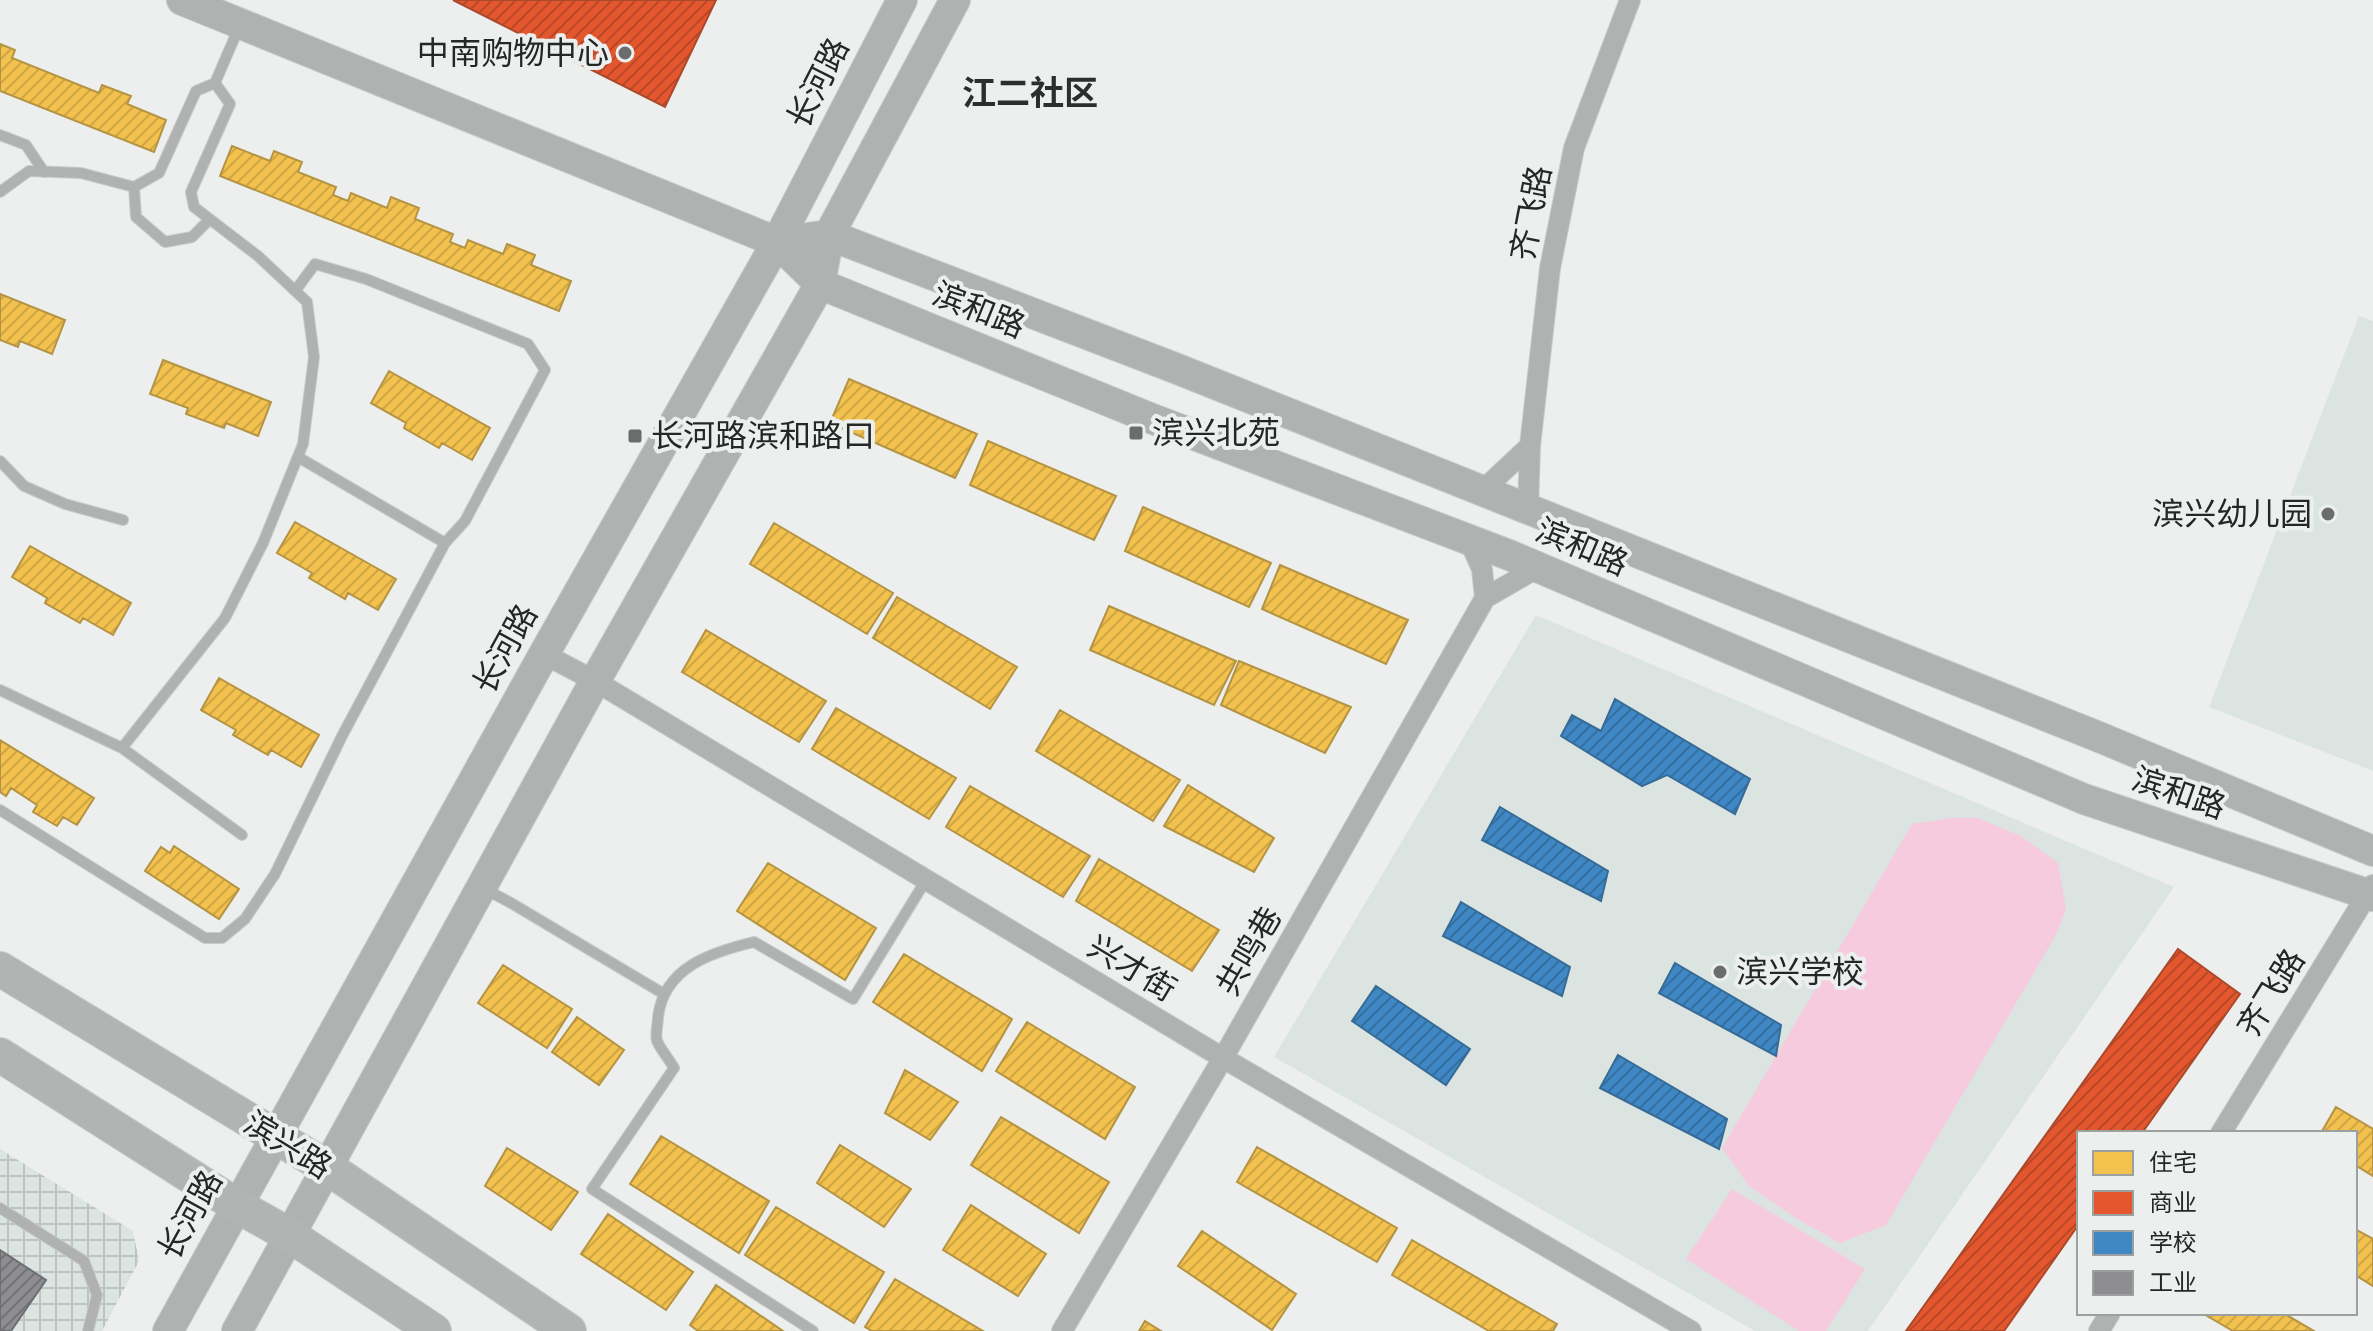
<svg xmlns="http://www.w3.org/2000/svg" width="2373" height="1331" viewBox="0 0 2373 1331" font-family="'Alegreya Sans','Noto Sans SC',sans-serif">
	<defs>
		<pattern id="industrial-grid" width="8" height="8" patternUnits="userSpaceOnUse" patternTransform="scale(2)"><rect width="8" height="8" fill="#dbe4e0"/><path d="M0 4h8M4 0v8" fill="none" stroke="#bcc4c0"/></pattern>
		<pattern id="homes-hatch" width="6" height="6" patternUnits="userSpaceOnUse" patternTransform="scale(2)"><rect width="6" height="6" fill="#f2c14e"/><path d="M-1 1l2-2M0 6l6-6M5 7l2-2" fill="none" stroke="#cfa644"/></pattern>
		<pattern id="shops-hatch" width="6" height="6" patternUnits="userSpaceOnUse" patternTransform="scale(2)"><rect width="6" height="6" fill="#e4572e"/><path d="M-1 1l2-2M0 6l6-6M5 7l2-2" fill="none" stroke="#b94827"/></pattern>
		<pattern id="schools-hatch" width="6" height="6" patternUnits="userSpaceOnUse" patternTransform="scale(2)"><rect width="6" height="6" fill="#3f88c5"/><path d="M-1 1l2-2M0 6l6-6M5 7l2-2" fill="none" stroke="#356fa0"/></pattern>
		<pattern id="industry-hatch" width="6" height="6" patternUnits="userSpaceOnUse" patternTransform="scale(2)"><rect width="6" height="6" fill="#8d8d92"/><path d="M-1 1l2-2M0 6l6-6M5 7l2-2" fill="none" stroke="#737377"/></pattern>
	</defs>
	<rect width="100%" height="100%" fill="#ecefee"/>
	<!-- built -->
	<path fill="#dbe4e0" d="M 2359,316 L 2373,321 L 2373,771 L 2209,707 Z
		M 1536,615 L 2174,887 L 1868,1331 L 1755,1331 L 1274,1057 Z"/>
	<!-- industrial -->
	<path fill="url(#industrial-grid)" d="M 0,1149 L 133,1231 L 139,1261 L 102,1331 L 0,1331 Z"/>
	<!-- grass -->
	<path fill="#f6cbde" d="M 1950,818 L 1978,818 L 2021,836 L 2058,863 L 2066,909 L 2056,935 L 1886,1225 L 1840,1243 L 1794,1217 L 1749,1186 L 1722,1148 L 1912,824 Z
		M 1732,1189 L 1865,1269 L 1826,1331 L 1799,1331 L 1686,1259 Z"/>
	<!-- homes -->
	<path fill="url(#homes-hatch)" stroke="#b49342" stroke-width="2" d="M 0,44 L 15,50 L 12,58 L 99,93 L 102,85 L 131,96 L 127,104 L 166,120 L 154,152 L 0,91 Z
		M 232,146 L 270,161 L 274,151 L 302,162 L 298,172 L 336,187 L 333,195 L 348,201 L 351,193 L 387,208 L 391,197 L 419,208 L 415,219 L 453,234 L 450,242 L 465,248 L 468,240 L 503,254 L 507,244 L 535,255 L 531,265 L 571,281 L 559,311 L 220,176 Z
		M 0,294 L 65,320 L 52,354 L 20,341 L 18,347 L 0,340 Z
		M 163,360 L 271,402 L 258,436 L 226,423 L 224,428 L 186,414 L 188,408 L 150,394 Z
		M 389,371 L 490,428 L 472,460 L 442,443 L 439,448 L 404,428 L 406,423 L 371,403 Z
		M 849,379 L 977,434 L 955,478 L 830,423 Z
		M 988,441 L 1116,496 L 1094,540 L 970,485 Z
		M 1143,507 L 1271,563 L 1249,607 L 1125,551 Z
		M 295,522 L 396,579 L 378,610 L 348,593 L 345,599 L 309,578 L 312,573 L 277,553 Z
		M 774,523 L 893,593 L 867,634 L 750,564 Z
		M 30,546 L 131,603 L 113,635 L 83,618 L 80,623 L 45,603 L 47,598 L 12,577 Z
		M 1280,565 L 1408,620 L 1386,664 L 1262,609 Z
		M 897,597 L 1017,667 L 990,709 L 873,638 Z
		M 1109,606 L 1236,661 L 1214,705 L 1090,650 Z
		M 706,630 L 826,701 L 799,742 L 682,672 Z
		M 1239,661 L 1351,707 L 1325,753 L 1221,705 Z
		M 219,678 L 319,735 L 301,767 L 271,750 L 268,755 L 233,735 L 236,730 L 201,710 Z
		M 836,708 L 956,778 L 929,819 L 812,749 Z
		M 1060,710 L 1180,780 L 1153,821 L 1036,751 Z
		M 0,740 L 94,798 L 77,825 L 63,817 L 57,826 L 33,812 L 37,805 L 11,788 L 6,796 L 0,792 Z
		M 1188,785 L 1274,838 L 1254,872 L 1164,826 Z
		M 970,786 L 1090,856 L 1063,897 L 946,827 Z
		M 174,846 L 239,889 L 219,919 L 145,871 L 161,847 L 170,853 Z
		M 1099,859 L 1219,930 L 1192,971 L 1076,901 Z
		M 768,863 L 876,928 L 845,980 L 737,911 Z
		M 904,954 L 1012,1019 L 982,1071 L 873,1002 Z
		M 503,965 L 572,1009 L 547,1048 L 478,1003 Z
		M 577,1017 L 624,1050 L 599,1085 L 552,1052 Z
		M 1027,1022 L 1135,1087 L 1105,1139 L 996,1071 Z
		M 905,1070 L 958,1102 L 930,1140 L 885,1113 Z
		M 2336,1107 L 2373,1129 L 2373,1176 L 2355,1165 L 2355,1133 L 2321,1133 Z
		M 1001,1117 L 1109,1182 L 1079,1233 L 971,1165 Z
		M 661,1136 L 769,1201 L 739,1253 L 630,1184 Z
		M 840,1145 L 911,1189 L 884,1227 L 817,1183 Z
		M 1257,1147 L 1397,1228 L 1377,1262 L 1237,1182 Z
		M 507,1148 L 578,1192 L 551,1230 L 485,1186 Z
		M 971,1205 L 1046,1254 L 1018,1296 L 943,1250 Z
		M 776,1207 L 884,1272 L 854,1323 L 745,1255 Z
		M 608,1214 L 693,1272 L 666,1310 L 581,1254 Z
		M 2355,1229 L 2373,1239 L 2373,1286 L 2355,1275 Z
		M 1202,1231 L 1296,1294 L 1272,1330 L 1178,1266 Z
		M 1412,1240 L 1557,1324 L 1553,1331 L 1489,1331 L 1392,1275 Z
		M 895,1279 L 983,1331 L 872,1331 L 865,1327 Z
		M 716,1285 L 783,1331 L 698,1331 L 690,1325 Z
		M 2202,1313 L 2283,1313 L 2314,1331 L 2233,1331 Z
		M 1145,1321 L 1161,1331 L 1139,1331 Z"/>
	<!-- shops -->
	<path fill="url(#shops-hatch)" stroke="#ab492c" stroke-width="2" d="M 453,0 L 716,0 L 665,107 Z
		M 453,0 L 716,0 L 665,107 Z
		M 2178,949 L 2240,994 L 2142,1133 L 2079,1133 L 2079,1224 L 2004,1331 L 1906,1331 Z"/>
	<!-- schools -->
	<path fill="url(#schools-hatch)" stroke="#376b96" stroke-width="2" d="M 1615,699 L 1750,779 L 1735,814 L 1667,775 L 1642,786 L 1561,736 L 1572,715 L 1601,731 Z
		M 1500,807 L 1608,871 L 1601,901 L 1482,840 Z
		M 1461,902 L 1570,967 L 1562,996 L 1443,936 Z
		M 1675,963 L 1781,1025 L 1776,1056 L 1659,993 Z
		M 1376,986 L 1470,1049 L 1446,1085 L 1352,1021 Z
		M 1618,1055 L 1727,1119 L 1719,1149 L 1600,1088 Z"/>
	<!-- industry -->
	<path fill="url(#industry-hatch)" stroke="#6e6e72" stroke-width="2" d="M 0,1250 L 46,1280 L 11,1331 L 0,1331 Z"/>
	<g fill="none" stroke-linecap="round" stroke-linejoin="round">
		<defs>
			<path id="service" d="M 0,135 L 26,145 L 44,172
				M 0,192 L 29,171 L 81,173 L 134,187
				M 209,220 L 192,237 L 165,242 L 136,217 L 134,187 L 159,173 L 196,91 L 215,83 L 240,25
				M 298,457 L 445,543
				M 0,461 L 24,486 L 65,504 L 123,520
				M 0,690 L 122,748 L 242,835
				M 122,748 L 225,618 L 263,543 L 303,444 L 314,357 L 307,302 L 258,256 L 194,207 L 191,192 L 230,104 L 215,83
				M 0,810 L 205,938 L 222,938 L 245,919 L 275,874 L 342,736 L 445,543 L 465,521 L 545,370 L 528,344 L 366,279 L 315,264 L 295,291
				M 483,888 L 511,903 L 664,994
				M 0,1208 L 84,1261 L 97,1295 L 88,1331
				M 813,1331 L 592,1189 L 674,1068 C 669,1059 661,1050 657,1041 C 655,1034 658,1024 658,1017 C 664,967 712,952 754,942 L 853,999 L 926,880"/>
			<path id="minor" d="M 1482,491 L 1530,446
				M 1528,510 L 1530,446 L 1550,268 L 1574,148 L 1630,0
				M 1469,540 L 1482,569 L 1485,598
				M 544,654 L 595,681 L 1223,1058 L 1691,1331
				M 2221,1133 L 2373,885
				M 1062,1331 L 1223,1058 L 1485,598 L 1537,568
				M 2099,1331 L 2110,1313"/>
			<path id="secondary" d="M 182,0 L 777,242 L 820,284 L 1150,418 L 1509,555 L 2084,799 L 2373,896
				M 777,242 L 829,235 L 1175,368 L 2099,737 L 2373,851
				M 168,1331 L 544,654 L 777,242 L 902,0
				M 237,1331 L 595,681 L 820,284 L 829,235 L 955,0"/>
			<path id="primary" d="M 0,969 L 328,1168 L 569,1331
				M 0,1055 L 236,1205 L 291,1236 L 434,1331"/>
		</defs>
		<!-- service casing -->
		<use href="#service" stroke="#c9caca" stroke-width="12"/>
		<!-- minor casing -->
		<use href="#minor" stroke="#c9caca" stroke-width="22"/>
		<!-- secondary casing -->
		<use href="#secondary" stroke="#c9caca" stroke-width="32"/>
		<!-- primary casing -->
		<use href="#primary" stroke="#c9caca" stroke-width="36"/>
		<!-- service -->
		<use href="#service" stroke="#b0b2b2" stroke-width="10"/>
		<!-- minor -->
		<use href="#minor" stroke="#b0b2b2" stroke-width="20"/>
		<!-- secondary -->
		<use href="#secondary" stroke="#b0b1b1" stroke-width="30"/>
		<!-- primary -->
		<use href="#primary" stroke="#b2b4b4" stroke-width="34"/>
	</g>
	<!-- markers -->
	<g fill="#6b6d6d" stroke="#ebf0ef" stroke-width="3">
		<circle cx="625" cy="53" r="8"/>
		<rect x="1128" y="425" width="16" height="16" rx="4"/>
		<rect x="627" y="428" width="16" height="16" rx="4"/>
		<circle cx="2328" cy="514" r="8"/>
		<circle cx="1720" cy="972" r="8"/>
	</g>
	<g text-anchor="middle" stroke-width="8" stroke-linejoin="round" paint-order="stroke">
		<!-- poi labels -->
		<g font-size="32" fill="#252727" stroke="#ebf0ef" text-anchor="start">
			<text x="609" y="64" text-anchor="end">中南购物中心</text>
			<text x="1152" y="444">滨兴北苑</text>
			<text x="651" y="447">长河路滨和路口</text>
			<text x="2312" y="525" text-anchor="end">滨兴幼儿园</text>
			<text x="1736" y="983">滨兴学校</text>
		</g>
		<!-- street labels -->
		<g font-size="32" fill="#252727" stroke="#ebf0ef">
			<text transform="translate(818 83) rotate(-63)" y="11">长河路</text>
			<text transform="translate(1531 213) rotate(-79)" y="11">齐飞路</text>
			<text transform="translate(979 310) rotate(22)" y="11">滨和路</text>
			<text transform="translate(1582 547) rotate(23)" y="11">滨和路</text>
			<text transform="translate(505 649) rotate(-61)" y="11">长河路</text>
			<text transform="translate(2179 793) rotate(19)" y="11">滨和路</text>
			<text transform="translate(1249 951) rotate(-60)" y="11">共鸣巷</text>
			<text transform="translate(1132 968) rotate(31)" y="11">兴才街</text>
			<text transform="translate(2271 993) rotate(-58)" y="11">齐飞路</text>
			<text transform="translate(288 1145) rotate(32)" y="11">滨兴路</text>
			<text transform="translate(190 1215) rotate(-61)" y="11">长河路</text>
		</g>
		<!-- neighbourhood labels -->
		<g font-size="34" font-weight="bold" fill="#2b2e2d" stroke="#ebf0ef">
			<text x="1030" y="105">江二社区</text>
		</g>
	</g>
	<!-- legend -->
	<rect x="2077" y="1131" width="280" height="184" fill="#ebf0ef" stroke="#9ca09f" stroke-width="2"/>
	<rect x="2093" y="1151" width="40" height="24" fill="#f2c14e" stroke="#9ca09f" stroke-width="2"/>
	<text x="2149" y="1171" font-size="24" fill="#252727">住宅</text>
	<rect x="2093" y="1191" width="40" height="24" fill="#e4572e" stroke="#9ca09f" stroke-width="2"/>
	<text x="2149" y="1211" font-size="24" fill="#252727">商业</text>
	<rect x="2093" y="1231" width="40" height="24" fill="#3f88c5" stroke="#9ca09f" stroke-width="2"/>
	<text x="2149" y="1251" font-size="24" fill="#252727">学校</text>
	<rect x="2093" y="1271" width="40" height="24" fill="#8d8d92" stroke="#9ca09f" stroke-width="2"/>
	<text x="2149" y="1291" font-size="24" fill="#252727">工业</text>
</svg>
